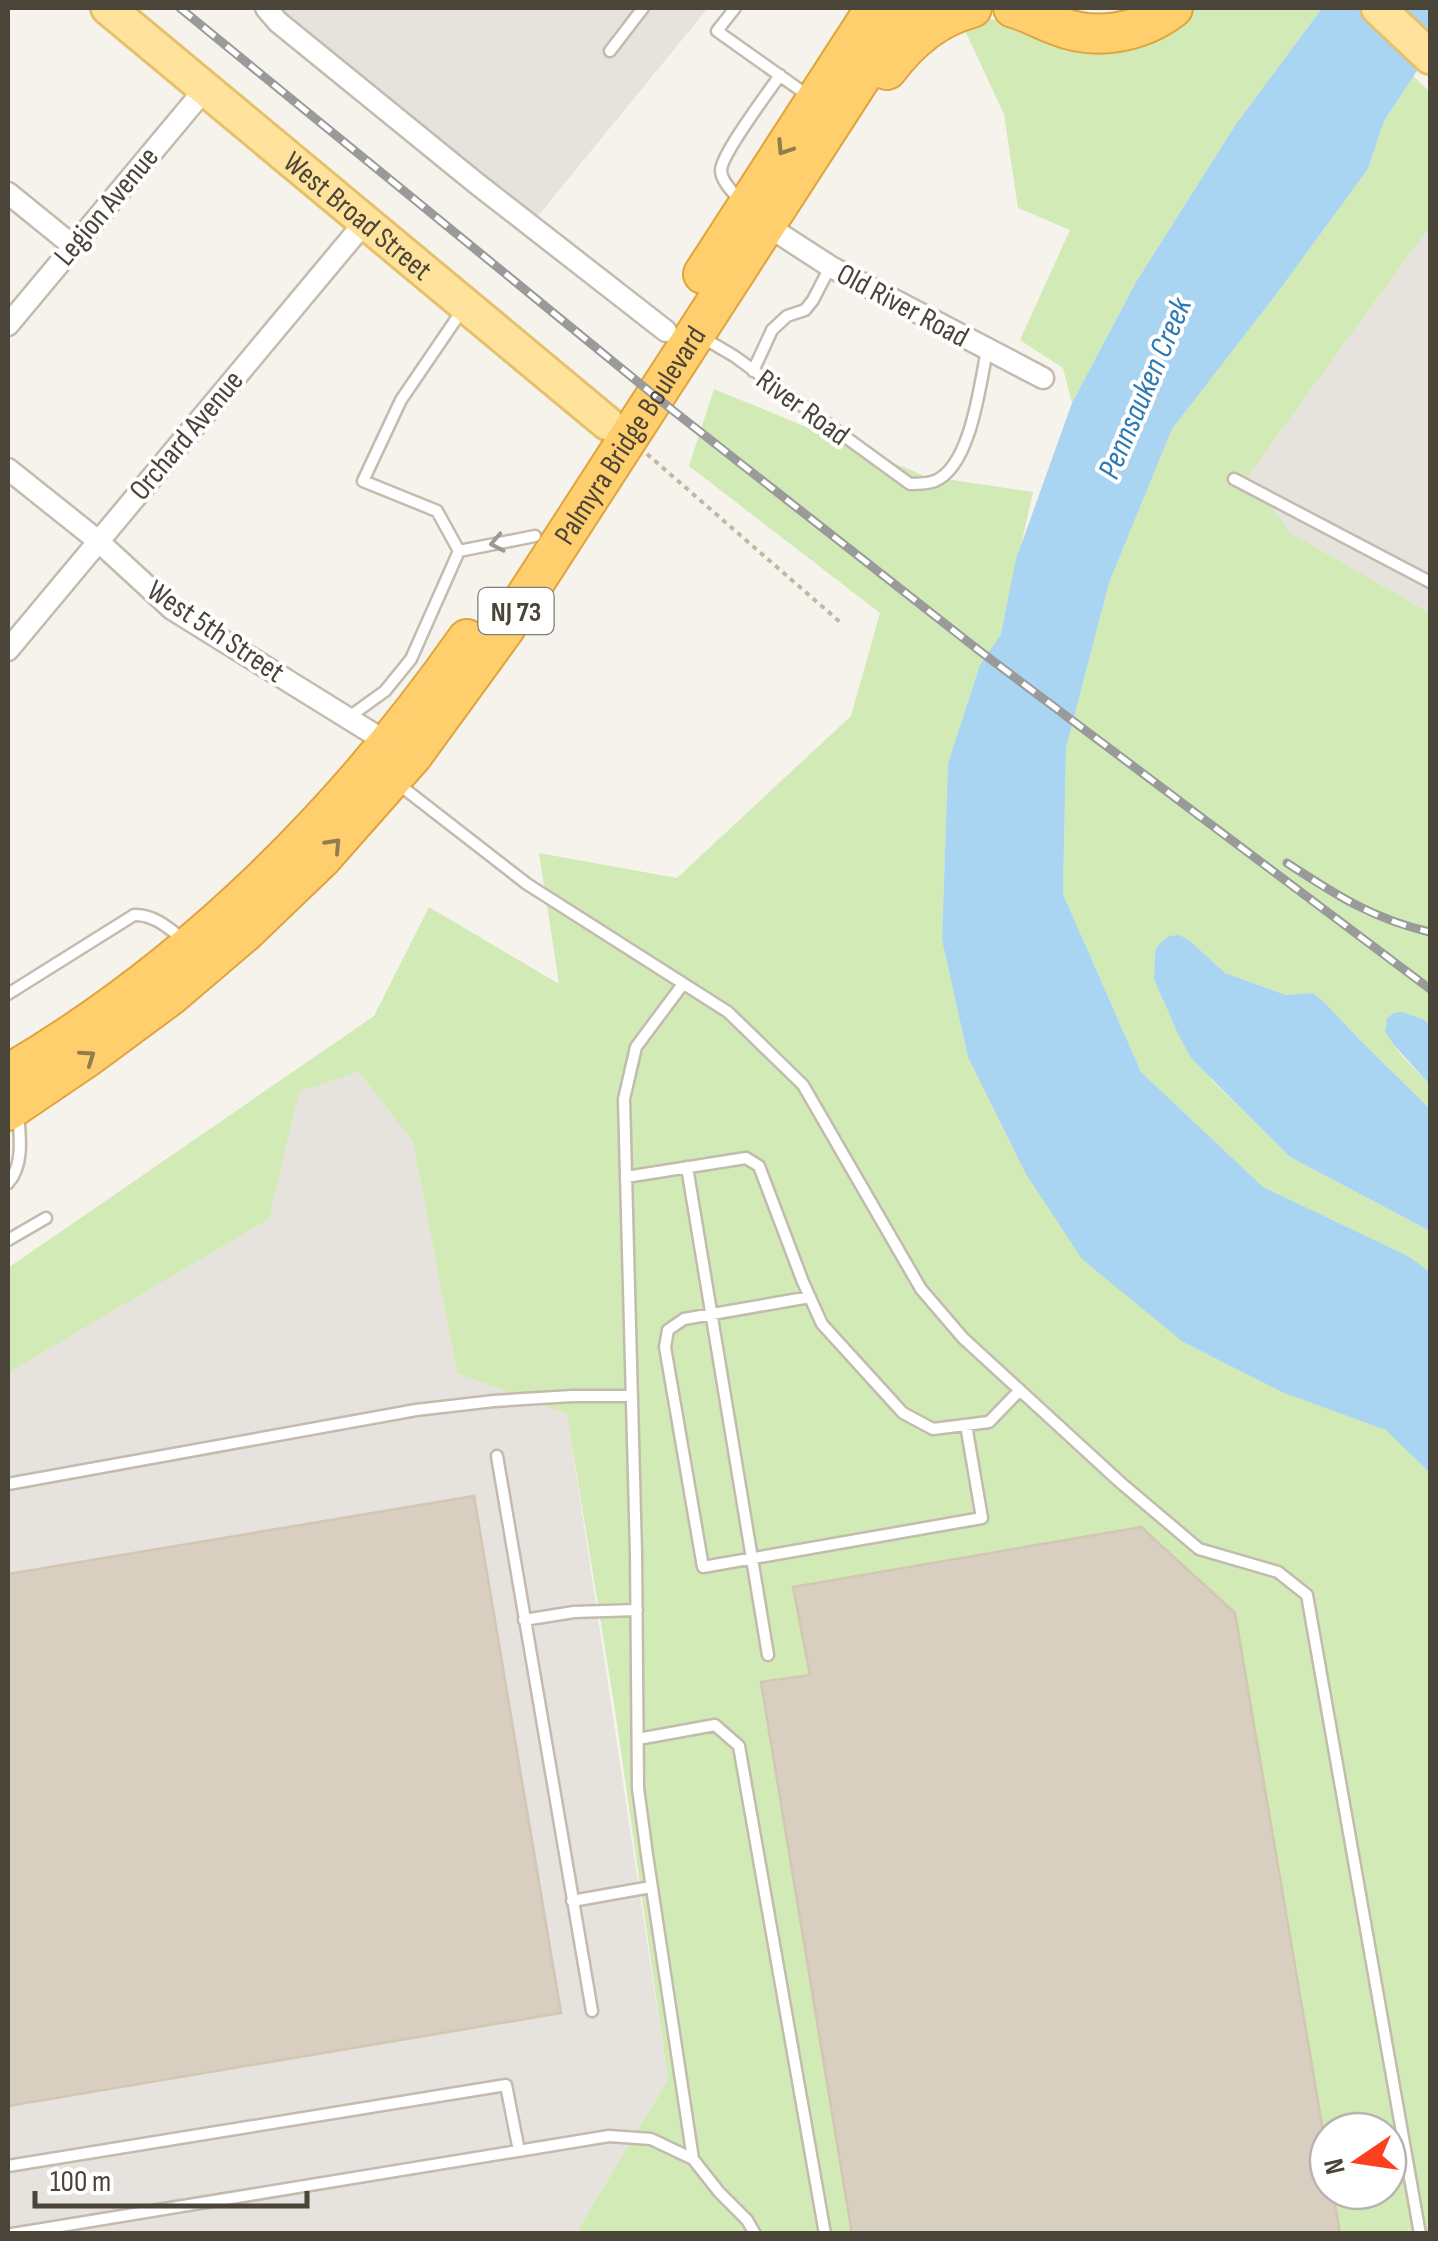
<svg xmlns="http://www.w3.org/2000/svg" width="1438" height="2241" viewBox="0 0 1438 2241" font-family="'Sofia Sans Condensed',sans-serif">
	<rect width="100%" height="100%" fill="#f6f3ec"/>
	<!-- industrial -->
	<path fill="#e6e2dd" d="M 275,8 L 708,8 L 537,217 Z
		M 1430,226 L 1430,613 L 1291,533 L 1248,476 Z
		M 359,1072 L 413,1142 L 457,1373 L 567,1413 L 668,2080 L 576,2233 L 8,2233 L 8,1373 L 269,1219 L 299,1092 Z"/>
	<!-- green -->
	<path fill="#d2eab5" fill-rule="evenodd" d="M 1194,8 L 1322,8 L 1236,124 L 1136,282 L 1072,403 L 1063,368 L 1020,340 L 1070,230 L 1018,208 L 1004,114 L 961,22 L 987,19 L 1028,24 L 1109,50 L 1156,42 Z
		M 1413,76 L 1430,92 L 1430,226 L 1248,476 L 1291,533 L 1430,613 L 1430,1025 L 1425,1020 L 1403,1012 L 1385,1024 C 1388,1047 1415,1068 1430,1085 L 1430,1109 L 1359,1039 L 1324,1002 L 1313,993 L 1286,995 L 1225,973 L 1189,940 L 1155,951 L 1154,979 L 1177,1032 L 1212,1080 L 1290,1157 L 1430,1231 L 1430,1272 L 1408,1256 L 1263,1187 L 1141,1072 L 1063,894 L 1066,748 L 1109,583 L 1172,429 L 1275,296 L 1368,169 L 1384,121 Z
		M 714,389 L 925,476 L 1033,492 L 1001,634 L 980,665 L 948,763 L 942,940 L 968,1057 L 1183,1342 L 1284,1393 L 1387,1430 L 1430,1473 L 1430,2233 L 576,2233 L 668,2080 L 615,1710 L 567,1414 L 457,1373 L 413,1142 L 359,1072 L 299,1092 L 269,1219 L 8,1373 L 8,1268 L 374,1016 L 429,907 L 559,984 L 539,853 L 677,878 L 851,716 L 880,613 L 689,466 ZM 1328,2131 L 1388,2131 L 1388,2191 L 1328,2191 Z"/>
	<!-- water -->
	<path fill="#a9d4f2" d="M 1322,8 L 1430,8 L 1430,51 L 1384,121 L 1368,169 L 1275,296 L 1172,429 L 1109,583 L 1066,748 L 1063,894 L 1141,1072 L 1263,1187 L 1408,1256 L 1430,1272 L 1430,1473 L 1386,1430 L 1284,1393 L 1183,1342 L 1082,1259 L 1026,1174 L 968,1057 L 942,940 L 948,763 L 980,665 L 1001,634 L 1016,559 L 1072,403 L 1136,282 L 1236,124 Z
		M 1179,935 L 1189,940 L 1225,973 L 1286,995 L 1313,993 L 1324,1002 L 1359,1039 L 1430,1109 L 1430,1231 L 1290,1157 L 1191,1058 L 1177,1032 L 1154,979 L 1155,951 L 1160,943 L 1170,936 Z
		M 1403,1012 L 1425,1020 L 1430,1025 L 1430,1085 L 1394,1045 L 1385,1031 L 1387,1018 L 1394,1013 Z"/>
	<!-- building -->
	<path fill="#d8cfc1" stroke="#d3c7b4" stroke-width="2.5" d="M 474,1496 L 561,2013 L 8,2106 L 8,1574 Z
		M 1141,1527 L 1235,1613 L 1328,2160 L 1328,2191 L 1333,2191 L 1340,2234 L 852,2234 L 761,1682 L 810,1675 L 793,1587 Z"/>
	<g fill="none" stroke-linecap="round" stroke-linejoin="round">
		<defs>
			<path id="lane" d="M 735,8 L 717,31 L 810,97
				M 610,51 L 643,8
				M 742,203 C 735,194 721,182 721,170 C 722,153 768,93 780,75
				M 700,336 L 734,356 L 910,484 C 918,484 927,484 935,481 C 971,466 980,384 987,350
				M 753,371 L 772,330 L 787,316 L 805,310 L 813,300 L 830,267
				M 1234,479 L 1430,582
				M 459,551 L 535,536
				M 349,717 L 385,691 L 411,659 L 459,551 L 437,511 L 363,481 L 401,400 L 463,309
				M 397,783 L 527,884 L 728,1012 L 803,1085 L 921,1289 L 963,1338 L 1121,1483 L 1199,1549 L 1278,1572 L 1307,1595 L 1420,2234
				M 683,984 L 636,1047 L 624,1099 L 636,1553 L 638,1788 L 647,1855 L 693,2159
				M 8,994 L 134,915 C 154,914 170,929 185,941
				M 687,1167 L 768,1655
				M 626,1177 L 746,1158 L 759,1166 L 803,1282 L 822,1324 L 903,1413 L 933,1429 L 989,1422 L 1020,1390
				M 8,1183 C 24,1166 20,1136 18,1113
				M 8,1240 L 46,1218
				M 810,1297 L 684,1319 L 668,1330 L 665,1347 L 703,1567 L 982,1518 L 966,1425
				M 497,1456 L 592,2011
				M 8,1484 L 416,1410 L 494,1401 L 572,1396 L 632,1396
				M 524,1620 L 574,1612 L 637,1610
				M 638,1739 L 715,1725 L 739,1746 L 825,2234
				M 572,1901 L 651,1887
				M 8,2166 L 506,2085 L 519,2151
				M 12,2234 L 609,2136 L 651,2139 L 693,2159 L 719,2192 L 747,2220 L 755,2234"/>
			<path id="street" d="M 266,8 L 278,22 L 476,183 L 666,331
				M 8,193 L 72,245
				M 766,225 L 831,267 L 1043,378
				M 8,325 L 205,89
				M 8,469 L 97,540 L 172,609 L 388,743
				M 8,650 L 365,222"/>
			<g id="primary">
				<path id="s1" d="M 108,8 L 607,423"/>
				<path d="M 1378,8 L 1430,57"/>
			</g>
			<g id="highway">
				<path d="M 1013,8 C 1029,12 1043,21 1058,26 C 1096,41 1141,33 1173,8"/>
				<path d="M 887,70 C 908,42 937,17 972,8"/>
				<path d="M 703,274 L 875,8"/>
				<path d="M 8,1074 C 191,967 345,813 467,639"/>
				<path id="s2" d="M 8,1111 L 89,1056 L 170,996 L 244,933 L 322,858 L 413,755 L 504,630 L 906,8"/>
			</g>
		</defs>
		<!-- lane casing -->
		<use href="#lane" stroke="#c2bbae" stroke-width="15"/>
		<!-- street casing -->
		<use href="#street" stroke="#c2bbae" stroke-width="25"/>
		<!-- primary casing -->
		<use href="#primary" stroke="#e6c16a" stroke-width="38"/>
		<!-- highway casing -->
		<use href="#highway" stroke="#e0a43c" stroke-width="42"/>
		<!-- path -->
		<path stroke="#c4b79f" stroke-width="4" stroke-dasharray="5 5" stroke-linecap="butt" d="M 647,454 L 840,622"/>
		<!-- lane -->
		<use href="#lane" stroke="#fff" stroke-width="10"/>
		<!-- street -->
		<use href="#street" stroke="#fff" stroke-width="20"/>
		<!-- primary -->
		<use href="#primary" stroke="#ffe39c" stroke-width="32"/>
		<!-- highway -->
		<use href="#highway" stroke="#ffcf6e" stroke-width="38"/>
		<defs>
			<path id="rail" d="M 180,8 L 671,409 L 981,652 L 1430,989
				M 1287,863 C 1336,895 1373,919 1430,932"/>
		</defs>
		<!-- rail casing -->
		<use href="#rail" stroke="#9a9a9a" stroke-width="9"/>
		<!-- rail -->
		<use href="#rail" stroke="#fff" stroke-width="5" stroke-dasharray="15" stroke-linecap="butt"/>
	</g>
	<!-- one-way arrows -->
	<defs><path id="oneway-chevron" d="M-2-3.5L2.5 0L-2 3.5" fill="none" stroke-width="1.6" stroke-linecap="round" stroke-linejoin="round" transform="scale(2.5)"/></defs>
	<g stroke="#937c4e">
		<use href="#oneway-chevron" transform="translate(784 148) rotate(123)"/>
		<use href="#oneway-chevron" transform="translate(334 845) rotate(-47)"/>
		<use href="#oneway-chevron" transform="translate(88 1057) rotate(-35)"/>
	</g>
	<use stroke="#9c9892" href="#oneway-chevron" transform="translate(497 543) rotate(169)"/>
	<g text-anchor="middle" stroke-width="8" stroke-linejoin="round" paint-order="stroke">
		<!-- shield labels -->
		<rect fill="#fff" stroke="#817c74" stroke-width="2.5" x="478.5" y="588" width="75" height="46" rx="8"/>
		<g font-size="28" font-weight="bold" fill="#4b4439">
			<text x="516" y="621">NJ 73</text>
		</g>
		<!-- street labels -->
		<g font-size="30" fill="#4b4439" stroke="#fff">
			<text transform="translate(106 206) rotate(-50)" y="10">Legion Avenue</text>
			<text dy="10" stroke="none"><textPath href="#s1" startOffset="325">West Broad Street</textPath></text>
			<text transform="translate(903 305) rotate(28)" y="10">Old River Road</text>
			<text transform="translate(803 407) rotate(36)" y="10">River Road</text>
			<text transform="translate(186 435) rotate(-50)" y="10">Orchard Avenue</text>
			<text dy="10" stroke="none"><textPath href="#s2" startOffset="928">Palmyra Bridge Boulevard</textPath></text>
			<text transform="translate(216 631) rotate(34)" y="10">West 5th Street</text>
		</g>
		<!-- water labels -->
		<g font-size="32" font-style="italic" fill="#2e7ab2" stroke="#fff">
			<text transform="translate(1144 388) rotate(-67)" y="11">Pennsauken Creek</text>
		</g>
	</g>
	<!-- border -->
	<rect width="1438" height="2241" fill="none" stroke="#4b4439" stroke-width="20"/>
	<!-- north arrow -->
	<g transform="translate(1358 2161) rotate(257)"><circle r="48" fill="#ffffff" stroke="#b7b4b0" stroke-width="2.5"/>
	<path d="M0-8L18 38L0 25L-18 38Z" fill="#fc3f1d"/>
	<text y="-15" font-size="28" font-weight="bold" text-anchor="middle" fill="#4b4439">N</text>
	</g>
	<!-- scale -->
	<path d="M35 2191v15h272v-15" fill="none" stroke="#4b4439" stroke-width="5"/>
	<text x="50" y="2191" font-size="30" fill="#4b4439" stroke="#ffffff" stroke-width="8" paint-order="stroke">100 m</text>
</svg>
